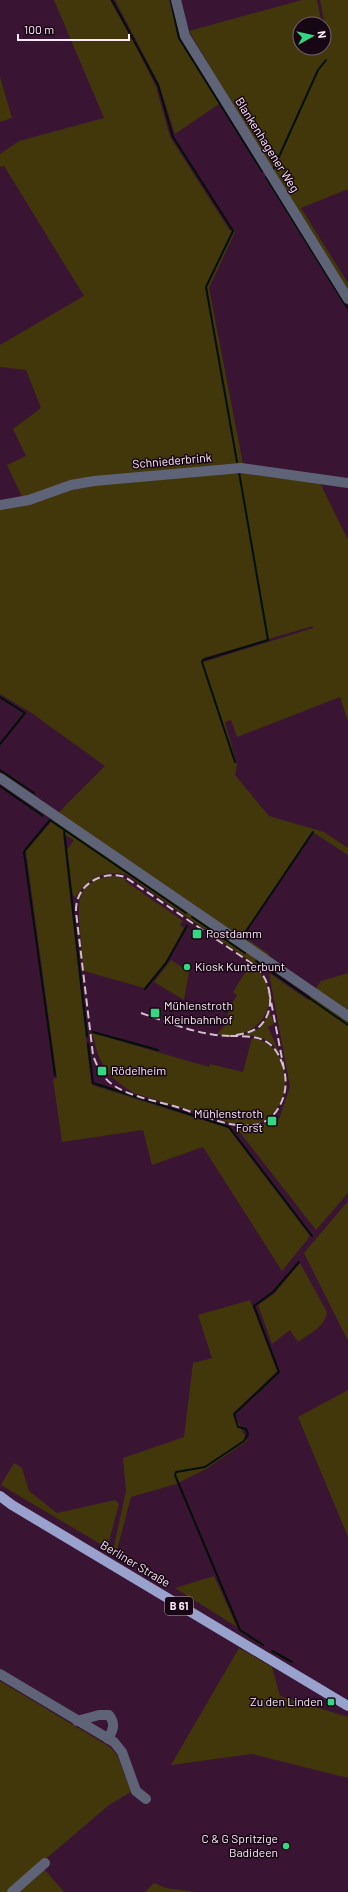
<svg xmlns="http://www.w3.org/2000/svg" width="348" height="1892" viewBox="0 0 348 1892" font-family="Barlow,sans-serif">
	<rect width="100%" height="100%" fill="#391433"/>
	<!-- green -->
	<path fill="#42370b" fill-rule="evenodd" d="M 54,0 L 110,0 L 138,50 L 156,87 L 170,137 L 230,231 L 232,228 L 235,232 L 209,288 L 243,464 L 94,478 L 23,499 L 7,465 L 26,456 L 13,429 L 41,408 L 26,370 L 0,367 L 0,345 L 84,296 L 4,166 L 0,167 L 0,154 L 19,141 L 104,118 Z
		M 115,0 L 169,0 L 178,38 L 219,104 L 175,134 L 159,84 Z
		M 302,0 L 317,0 L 322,24 L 300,24 L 300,48 L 324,48 L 324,32 L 327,47 L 329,47 L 320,0 L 348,0 L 348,189 L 301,208 L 348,283 L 348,294 L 263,157 L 189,31 Z
		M 0,77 L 12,118 L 0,122 Z
		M 235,471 L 320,483 L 348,540 L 348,722 L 340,697 L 237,737 L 231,720 L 225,722 L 237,765 L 235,775 L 269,816 L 324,832 L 348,848 L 348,855 L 314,833 L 311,833 L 245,932 L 246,933 L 244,937 L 269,954 L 260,968 L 127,875 C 105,869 87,878 76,897 L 73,896 L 67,850 L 74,840 L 63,834 L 91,1083 L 92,1085 L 228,1128 L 310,1236 L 282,1271 L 203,1147 L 152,1165 L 143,1130 L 62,1142 L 53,1079 L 57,1078 L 26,851 L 64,807 L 105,766 L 30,712 L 0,694 L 0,509 L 94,484 ZM 313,626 L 313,628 L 204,662 L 203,658 Z
		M 113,876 L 126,879 L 125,881 L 183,921 L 180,925 L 184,928 L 166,962 L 144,988 L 84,971 C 82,958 81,944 80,931 C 77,901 77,880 113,876 Z
		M 171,960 L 189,972 L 184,1000 L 154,982 Z
		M 250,964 C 289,990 265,1044 217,1034 L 226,1024 L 229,1009 L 237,995 L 233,992 Z
		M 269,973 L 308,1000 L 321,981 L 348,973 L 348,1193 L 316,1230 L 238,1130 L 239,1128 L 255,1127 L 267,1123 L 271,1127 L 276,1118 L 279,1119 L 290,1087 Z
		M 270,1012 L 274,1024 L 268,1027 L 280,1054 C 272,1040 261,1036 245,1035 L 260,1028 Z
		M 92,1033 L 209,1067 L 210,1064 L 243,1072 L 252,1038 C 301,1045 296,1135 234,1124 L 134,1093 L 123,1086 L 109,1075 L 103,1065 L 98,1055 Z
		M 348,1201 L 348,1341 L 304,1253 Z
		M 300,1263 L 327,1312 C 325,1327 309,1334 298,1342 L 290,1330 L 272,1344 L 258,1305 L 274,1294 Z
		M 250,1300 L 277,1371 L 234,1413 L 247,1441 L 206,1469 L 176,1484 L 131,1497 L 116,1554 L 113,1551 L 126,1491 L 123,1458 L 184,1437 L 193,1363 L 212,1358 L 198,1315 Z
		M 348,1390 L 348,1537 L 298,1417 Z
		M 14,1463 L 22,1468 L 29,1491 L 57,1513 L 115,1500 L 119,1504 L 107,1548 L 1,1485 Z
		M 214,1576 L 237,1627 L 175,1588 Z
		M 239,1648 L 272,1667 L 280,1696 L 348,1717 L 348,1778 L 252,1754 L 171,1765 Z
		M 0,1681 L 110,1747 L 117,1755 L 131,1792 L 109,1805 L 7,1892 L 0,1892 Z
		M 45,1870 L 64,1892 L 18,1892 Z
		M 154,1883 L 166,1888 L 196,1892 L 145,1892 Z"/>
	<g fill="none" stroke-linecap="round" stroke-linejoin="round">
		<!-- stream -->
		<path stroke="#031007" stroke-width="2" d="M 112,0 L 158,85 L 173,137 L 233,231 L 206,287 L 237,462
			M 171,0 L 179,38 L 262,171
			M 273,170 L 318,70 L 326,60
			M 266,177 L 348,309
			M 0,697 L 25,713 L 0,744
			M 235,762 L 202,662 L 203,660 L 268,640 L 239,472
			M 0,770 L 34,793
			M 0,786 L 43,816
			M 64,830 L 87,1036
			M 192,917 L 245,953
			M 244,934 L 313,832
			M 256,961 L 348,1025
			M 145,989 L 166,963 L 187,926
			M 93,1032 L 158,1050
			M 88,1044 L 93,1083 L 229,1127 L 312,1236
			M 55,1075 L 24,852 L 26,849 L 50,820 L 186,913
			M 263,1645 L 240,1630 L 175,1475 L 176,1472 L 205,1467 L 244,1441 L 248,1434 L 246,1429 L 238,1427 L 234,1414 L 279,1372 L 254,1306 L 273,1292 L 299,1262
			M 272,1651 L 292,1662"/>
		<!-- minor -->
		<path stroke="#5e6378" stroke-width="10" d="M 176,0 L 185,36 L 348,299
			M 0,505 L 29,500 L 71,485 L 94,481 L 241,468 L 348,483
			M 0,778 L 348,1016
			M 0,1674 L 114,1742 L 122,1752 L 136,1791 L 146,1799
			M 77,1721 L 99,1715 L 109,1715 C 116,1724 113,1730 108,1739
			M 12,1892 L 45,1863"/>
		<!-- major -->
		<path stroke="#98a2cd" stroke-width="10" d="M 0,1496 L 12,1505 L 348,1706"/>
		<!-- rail -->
		<path stroke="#d4bdcf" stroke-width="2" stroke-dasharray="8 4" stroke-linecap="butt" d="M 269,991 L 284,1069 C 287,1082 286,1095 279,1107 C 259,1144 206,1116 177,1107 C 156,1101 131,1097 113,1085 C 103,1078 97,1067 93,1055 L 76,912 C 75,885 101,870 125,877 L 254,965 C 271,979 277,1009 260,1026 C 252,1033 241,1034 231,1036 C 260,1036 275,1038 284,1069
			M 141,1013 C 170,1023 201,1036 231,1036"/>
	</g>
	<!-- markers -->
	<g fill="#33d882" stroke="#170714" stroke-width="1.5">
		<rect x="192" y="929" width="10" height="10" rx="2"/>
		<circle cx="187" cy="967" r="4"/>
		<rect x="150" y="1008" width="10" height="10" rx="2"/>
		<rect x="97" y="1066" width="10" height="10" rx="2"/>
		<rect x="267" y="1116" width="10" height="10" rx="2"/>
		<rect x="327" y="1698" width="8" height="8" rx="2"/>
		<circle cx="286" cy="1846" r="4"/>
	</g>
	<g text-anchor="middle" stroke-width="3" stroke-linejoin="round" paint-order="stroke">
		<!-- shield labels -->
		<rect fill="#170714" stroke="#b9a6b4" stroke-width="1" x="165" y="1597" width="28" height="18" rx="3"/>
		<g font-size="11" font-weight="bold" fill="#feeaf9">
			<text x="179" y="1610">B 61</text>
		</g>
		<!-- street labels -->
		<g font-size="12" fill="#feeaf9" stroke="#170714">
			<text transform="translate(267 145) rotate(58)" y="4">Blankenhagener Weg</text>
			<text transform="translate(172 461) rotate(-5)" y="4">Schniederbrink</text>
			<text transform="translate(135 1564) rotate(31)" y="4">Berliner Straße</text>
		</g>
		<!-- poi labels -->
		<g font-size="12" fill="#feeaf9" stroke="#170714" text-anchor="start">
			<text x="206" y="938">Postdamm</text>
			<text x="195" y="971">Kiosk Kunterbunt</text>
			<text x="164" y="1010">Mühlenstroth<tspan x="164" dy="14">Kleinbahnhof</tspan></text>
			<text x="111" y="1075">Rödelheim</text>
			<text x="263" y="1118" text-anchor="end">Mühlenstroth<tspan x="263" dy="14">Forst</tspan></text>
			<text x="323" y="1706" text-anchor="end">Zu den Linden</text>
			<text x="278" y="1843" text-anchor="end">C &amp; G Spritzige<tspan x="278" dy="14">Badideen</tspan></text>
		</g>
	</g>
	<!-- north arrow -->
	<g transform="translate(312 36) rotate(82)"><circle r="19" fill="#170714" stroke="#736270"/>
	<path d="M0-3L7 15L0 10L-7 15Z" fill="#33d882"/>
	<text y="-6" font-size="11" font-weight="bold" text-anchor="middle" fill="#feeaf9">N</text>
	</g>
	<!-- scale -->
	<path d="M18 34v6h111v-6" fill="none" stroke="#feeaf9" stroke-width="2"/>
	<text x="24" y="34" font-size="12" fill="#feeaf9" stroke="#170714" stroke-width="3" paint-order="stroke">100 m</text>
</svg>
